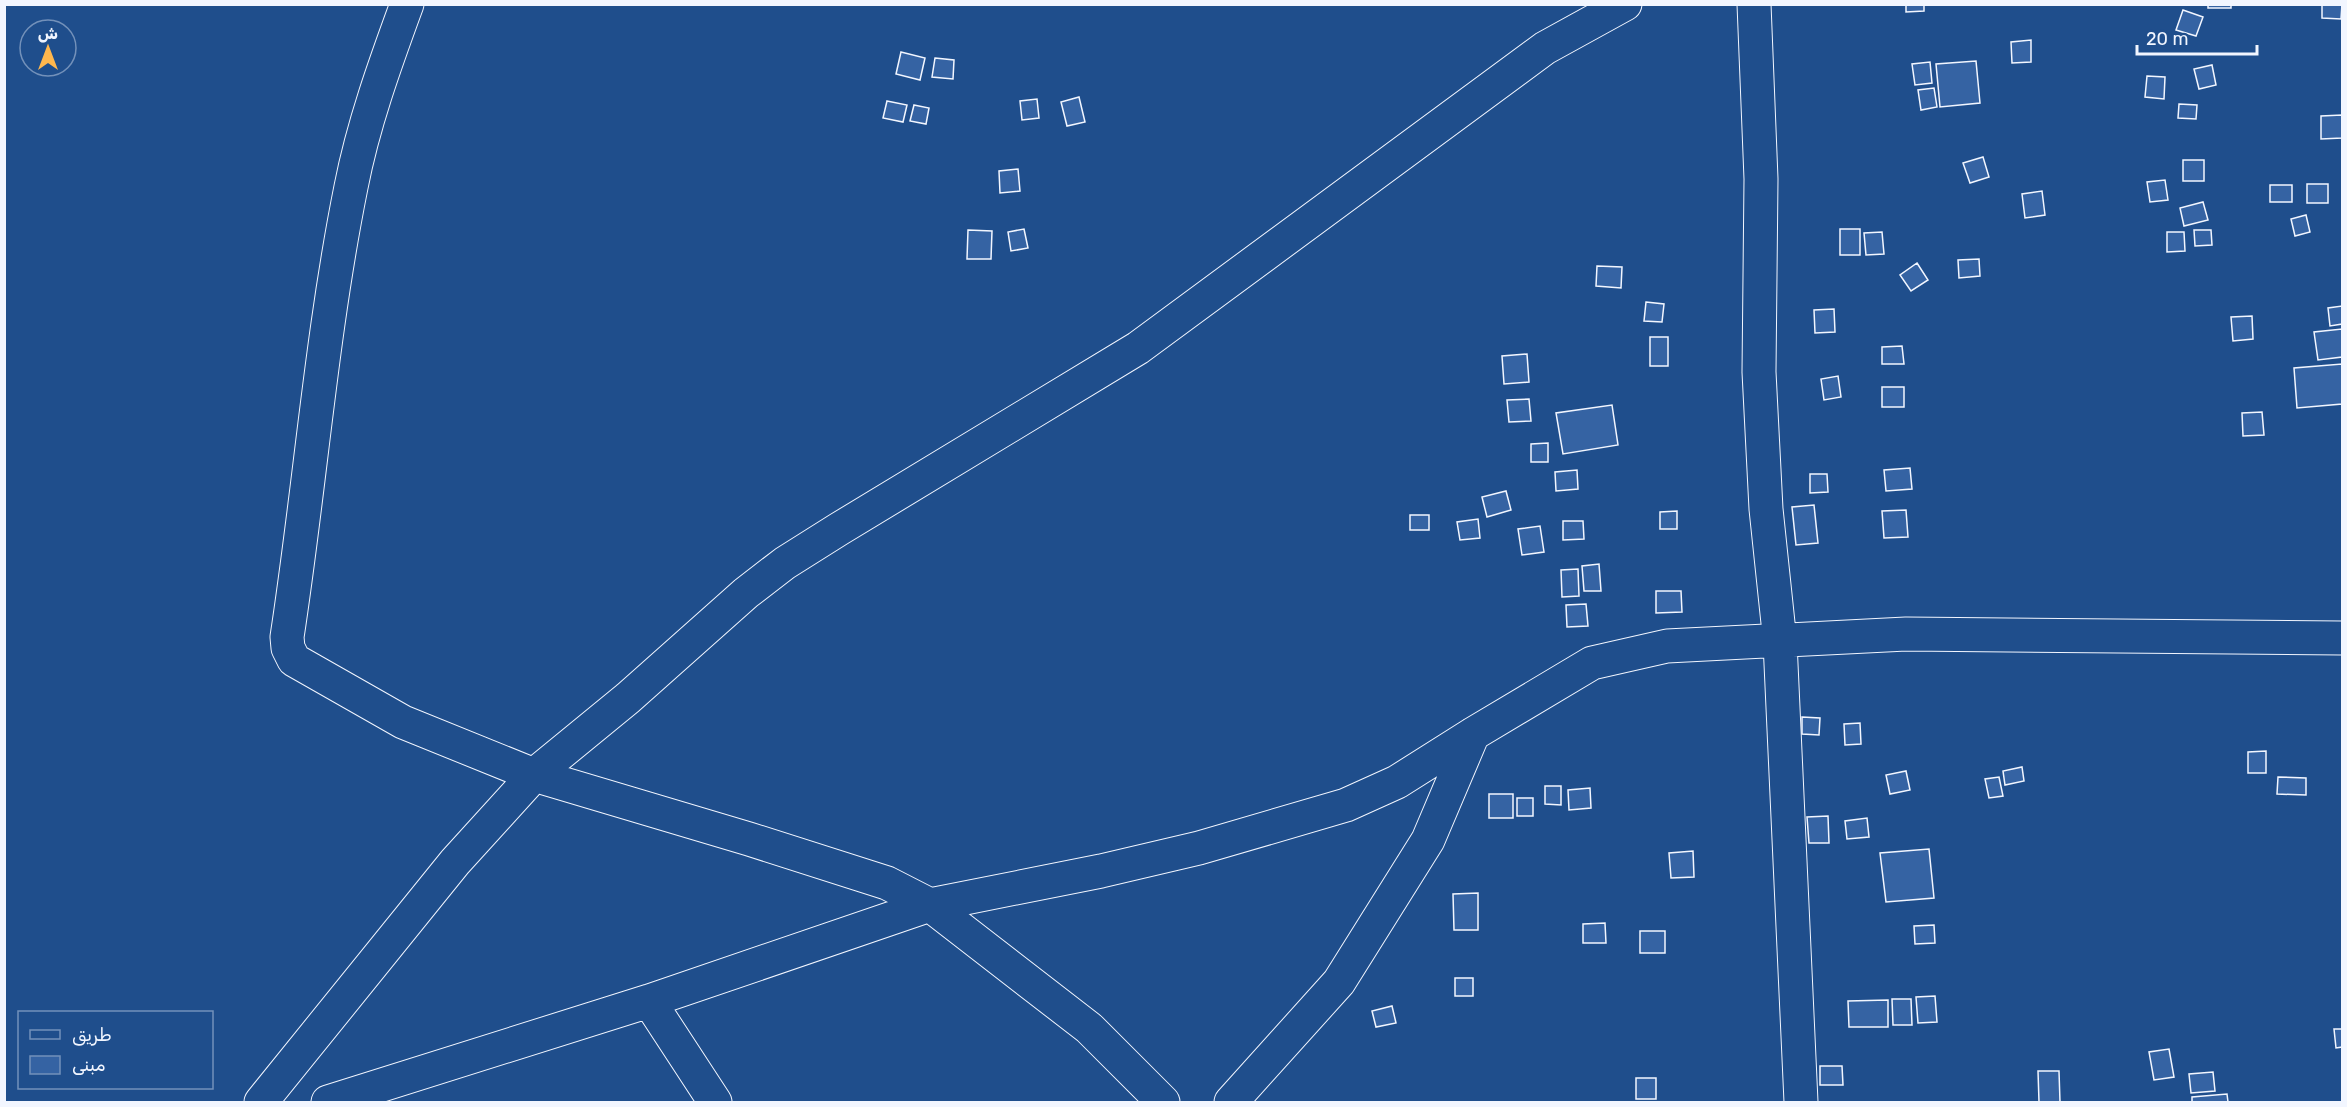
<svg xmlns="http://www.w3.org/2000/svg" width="2347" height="1107" viewBox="0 0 2347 1107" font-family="Rubik,'Noto Sans Arabic',sans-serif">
	<rect width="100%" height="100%" fill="#1f4e8c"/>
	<!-- building -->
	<path fill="#3563a3" stroke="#f2f6ff" stroke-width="1.5" d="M 1906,4 L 1924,4 L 1924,11 L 1906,12 Z
		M 2208,4 L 2231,4 L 2231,8 L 2208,8 Z
		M 2322,4 L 2342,4 L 2341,19 L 2322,18 Z
		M 2183,10 L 2203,17 L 2196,36 L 2176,30 Z
		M 2031,40 L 2031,62 L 2012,63 L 2011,42 Z
		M 901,52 L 925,58 L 920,80 L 896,74 Z
		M 935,58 L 954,60 L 953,79 L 932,77 Z
		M 1976,61 L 1980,103 L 1940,107 L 1936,64 Z
		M 1930,62 L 1932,83 L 1915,85 L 1912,64 Z
		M 2212,65 L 2216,85 L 2199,89 L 2194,69 Z
		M 2147,76 L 2165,77 L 2164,99 L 2145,97 Z
		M 1934,88 L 1937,107 L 1921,110 L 1918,90 Z
		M 1079,97 L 1085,122 L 1067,126 L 1061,102 Z
		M 1037,99 L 1039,118 L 1022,120 L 1020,101 Z
		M 887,101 L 907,105 L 903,122 L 883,118 Z
		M 2179,104 L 2197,105 L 2196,119 L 2178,118 Z
		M 914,105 L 929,108 L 926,124 L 910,121 Z
		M 2342,115 L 2342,138 L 2321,139 L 2321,116 Z
		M 1983,157 L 1989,177 L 1970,183 L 1963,163 Z
		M 2183,160 L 2204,160 L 2204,181 L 2183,181 Z
		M 1018,169 L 1020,191 L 1000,193 L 999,171 Z
		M 2165,180 L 2168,200 L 2150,202 L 2147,182 Z
		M 2307,184 L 2328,184 L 2328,203 L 2307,203 Z
		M 2270,185 L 2292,185 L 2292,202 L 2270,202 Z
		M 2042,191 L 2045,215 L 2025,218 L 2022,194 Z
		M 2203,202 L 2208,220 L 2184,226 L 2180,208 Z
		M 2306,215 L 2310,232 L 2295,236 L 2291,219 Z
		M 1024,229 L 1028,248 L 1011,251 L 1008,232 Z
		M 1840,229 L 1860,229 L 1860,255 L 1840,255 Z
		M 968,230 L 992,231 L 991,259 L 967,259 Z
		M 2194,230 L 2211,230 L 2212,245 L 2195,246 Z
		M 1882,232 L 1884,254 L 1866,255 L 1864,233 Z
		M 2167,232 L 2184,232 L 2185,251 L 2167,252 Z
		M 1979,259 L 1980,276 L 1959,278 L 1958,260 Z
		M 1917,263 L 1928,280 L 1911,291 L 1900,275 Z
		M 1597,266 L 1622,267 L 1621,288 L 1596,286 Z
		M 1646,302 L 1664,304 L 1662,322 L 1644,321 Z
		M 2342,306 L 2342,324 L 2330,326 L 2328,308 Z
		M 1834,309 L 1835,332 L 1815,333 L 1814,310 Z
		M 2252,316 L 2253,339 L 2233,341 L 2231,317 Z
		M 2342,329 L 2342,357 L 2318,360 L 2314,332 Z
		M 1650,337 L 1668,337 L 1668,366 L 1650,366 Z
		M 1902,346 L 1904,364 L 1882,364 L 1882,347 Z
		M 1527,354 L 1529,382 L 1504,384 L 1502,356 Z
		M 2342,364 L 2342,404 L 2297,408 L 2294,368 Z
		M 1838,376 L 1841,397 L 1824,400 L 1821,379 Z
		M 1882,387 L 1904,387 L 1904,407 L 1882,407 Z
		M 1529,399 L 1531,421 L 1509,422 L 1507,400 Z
		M 1612,405 L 1618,445 L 1563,454 L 1556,413 Z
		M 2262,412 L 2264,435 L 2243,436 L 2242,413 Z
		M 1548,443 L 1548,462 L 1531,462 L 1531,444 Z
		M 1910,468 L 1912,489 L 1886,491 L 1884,470 Z
		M 1577,470 L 1578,489 L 1556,491 L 1555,472 Z
		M 1810,474 L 1827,474 L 1828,492 L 1810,493 Z
		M 1506,491 L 1511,510 L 1487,517 L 1482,497 Z
		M 1814,505 L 1818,543 L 1796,545 L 1792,507 Z
		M 1906,510 L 1908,537 L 1884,538 L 1882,511 Z
		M 1677,511 L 1677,529 L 1660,529 L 1660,512 Z
		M 1410,515 L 1429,515 L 1429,530 L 1410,530 Z
		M 1478,519 L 1480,538 L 1460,540 L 1457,522 Z
		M 1563,521 L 1583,521 L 1584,539 L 1563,540 Z
		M 1540,526 L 1544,552 L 1522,555 L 1518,529 Z
		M 1599,564 L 1601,591 L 1584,591 L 1582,566 Z
		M 1578,569 L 1579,596 L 1562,597 L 1561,570 Z
		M 1656,591 L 1681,591 L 1682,612 L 1656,613 Z
		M 1586,604 L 1588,626 L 1567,627 L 1566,605 Z
		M 1802,717 L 1820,718 L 1819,735 L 1802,734 Z
		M 1860,723 L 1861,744 L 1845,745 L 1844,724 Z
		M 2266,751 L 2266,773 L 2248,773 L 2248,752 Z
		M 2022,767 L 2024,781 L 2005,785 L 2003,771 Z
		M 1906,771 L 1910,790 L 1890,794 L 1886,775 Z
		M 1999,777 L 2003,796 L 1989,798 L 1985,779 Z
		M 2278,777 L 2306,778 L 2306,795 L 2277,794 Z
		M 1545,786 L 1561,786 L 1561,805 L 1545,804 Z
		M 1590,788 L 1591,808 L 1569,810 L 1568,790 Z
		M 1489,794 L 1513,794 L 1513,818 L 1489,818 Z
		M 1517,798 L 1533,798 L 1533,816 L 1517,816 Z
		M 1828,816 L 1829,843 L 1809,843 L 1807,817 Z
		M 1867,818 L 1869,837 L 1847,839 L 1845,821 Z
		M 1929,849 L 1934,898 L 1886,902 L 1880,853 Z
		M 1693,851 L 1694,877 L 1671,878 L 1669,853 Z
		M 1478,893 L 1478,930 L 1454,930 L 1453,894 Z
		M 1605,923 L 1606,943 L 1583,943 L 1583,924 Z
		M 1934,925 L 1935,943 L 1915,944 L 1914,926 Z
		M 1640,931 L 1665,931 L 1665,953 L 1640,953 Z
		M 1455,978 L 1473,978 L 1473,996 L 1455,996 Z
		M 1935,996 L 1937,1022 L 1918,1023 L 1916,997 Z
		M 1892,999 L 1911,999 L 1912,1025 L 1893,1025 Z
		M 1888,1000 L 1888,1027 L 1849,1027 L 1848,1001 Z
		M 1392,1006 L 1396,1023 L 1376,1027 L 1372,1011 Z
		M 2334,1029 L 2342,1029 L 2342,1047 L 2336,1048 Z
		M 2169,1049 L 2174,1077 L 2154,1080 L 2149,1052 Z
		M 1820,1066 L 1842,1066 L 1843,1085 L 1820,1085 Z
		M 2038,1071 L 2059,1071 L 2060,1102 L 2039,1102 Z
		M 2213,1072 L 2215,1091 L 2191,1093 L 2189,1074 Z
		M 1636,1078 L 1656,1078 L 1656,1099 L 1636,1099 Z
		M 2227,1094 L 2228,1102 L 2192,1102 L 2192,1097 Z"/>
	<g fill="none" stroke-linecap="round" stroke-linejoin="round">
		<defs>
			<path id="minor" d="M 407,4 C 385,64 363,125 351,187 C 321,336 310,487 287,637 L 288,648 L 294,660 L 403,722 L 534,775 L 749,839 L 887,883 L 930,905 L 1089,1028 L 1163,1102
				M 1754,4 L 1761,179 L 1759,372 L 1766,509 L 1780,642 L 1801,1102
				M 649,1001 L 715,1102
				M 261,1102 L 455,862 L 534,775 L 628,698 L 746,593 L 785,563 L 839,529 L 1138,348 L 1545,48 L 1625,4
				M 328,1102 L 649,1001 L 930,905 L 1101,871 L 1199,848 L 1346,805 L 1397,782 L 1473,734 L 1592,663 L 1667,646 L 1906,634 L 2342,638
				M 1231,1102 L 1339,982 L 1428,840 L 1473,734"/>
		</defs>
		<!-- minor casing -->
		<use href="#minor" stroke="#f2f6ff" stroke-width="35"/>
		<!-- minor -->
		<use href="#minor" stroke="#1f4e8c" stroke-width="33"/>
	</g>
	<!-- border -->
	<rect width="2347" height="1107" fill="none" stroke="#f2f6ff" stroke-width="12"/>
	<!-- legend -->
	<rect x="18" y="1011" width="195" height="78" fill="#1f4e8c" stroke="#7391ba" stroke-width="1.5"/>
	<rect x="30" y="1030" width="30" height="9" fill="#1f4e8c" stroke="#7391ba" stroke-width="1.5"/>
	<text x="72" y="1041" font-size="18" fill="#f2f6ff">طريق</text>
	<rect x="30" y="1056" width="30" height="18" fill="#3563a3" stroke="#7391ba" stroke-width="1.5"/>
	<text x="72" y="1071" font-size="18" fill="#f2f6ff">مبنى</text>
	<!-- north arrow -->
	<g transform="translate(48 48)"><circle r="28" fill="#1f4e8c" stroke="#7391ba" stroke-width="1.5"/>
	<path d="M0-4.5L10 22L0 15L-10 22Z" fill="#ffb74d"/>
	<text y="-9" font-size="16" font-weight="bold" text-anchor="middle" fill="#f2f6ff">ش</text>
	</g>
	<!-- scale -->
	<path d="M2137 45v9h120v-9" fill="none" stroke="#f2f6ff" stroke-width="3"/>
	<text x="2146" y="45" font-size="18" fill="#f2f6ff" stroke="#1f4e8c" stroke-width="4.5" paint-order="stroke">20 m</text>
</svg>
